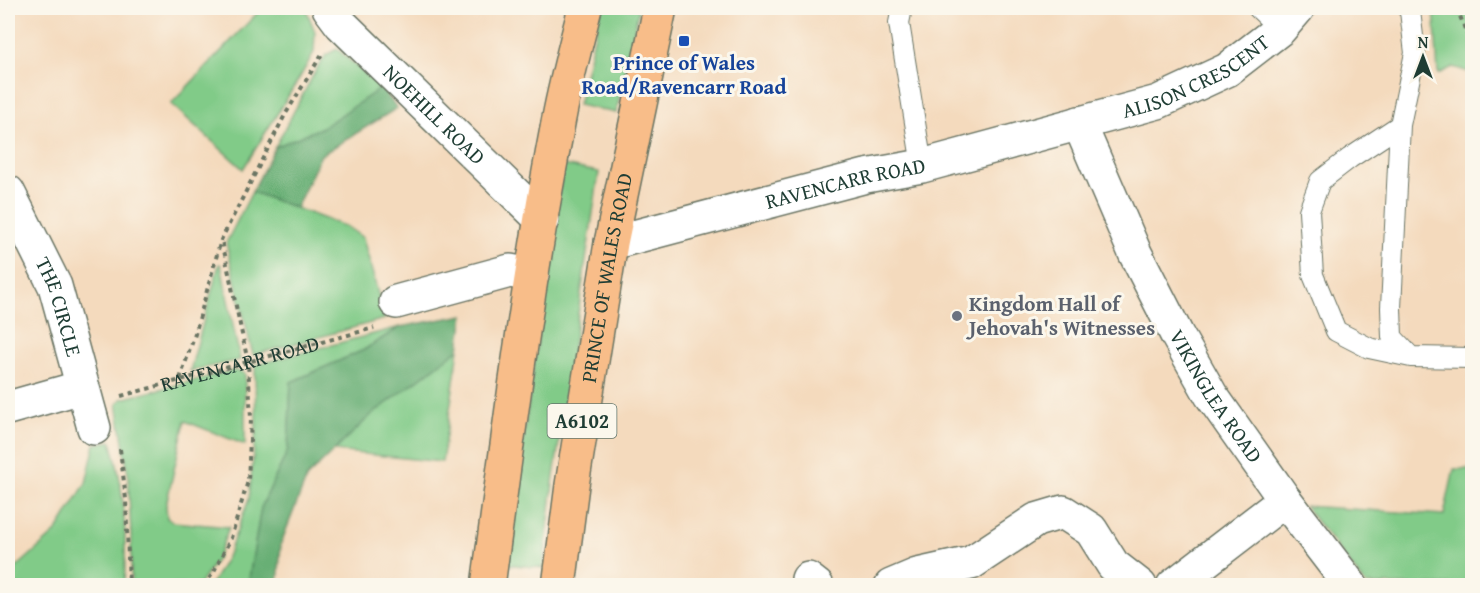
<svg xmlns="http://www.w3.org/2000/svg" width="1480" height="593" viewBox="0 0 1480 593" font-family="'Gentium Book Plus',serif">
	<rect width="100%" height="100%" fill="#fbf7ec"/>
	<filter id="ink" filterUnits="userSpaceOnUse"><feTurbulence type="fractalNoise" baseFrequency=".0167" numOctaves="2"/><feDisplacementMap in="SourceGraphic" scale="12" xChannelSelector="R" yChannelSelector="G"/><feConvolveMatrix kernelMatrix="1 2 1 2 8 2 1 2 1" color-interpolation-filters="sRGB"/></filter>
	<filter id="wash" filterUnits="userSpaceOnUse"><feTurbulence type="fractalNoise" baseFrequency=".008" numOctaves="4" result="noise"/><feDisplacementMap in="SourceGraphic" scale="24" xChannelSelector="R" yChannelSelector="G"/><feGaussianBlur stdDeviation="1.35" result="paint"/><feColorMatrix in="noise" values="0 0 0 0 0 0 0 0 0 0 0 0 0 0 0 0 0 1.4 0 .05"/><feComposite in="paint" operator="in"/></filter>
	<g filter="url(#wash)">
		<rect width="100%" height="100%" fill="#f4dabd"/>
		<!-- green -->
		<path fill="#81cb88" stroke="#50845e" stroke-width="1.5" d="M 262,8 L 303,8 L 307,11 L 315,32 L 314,52 L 300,77 L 243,169 L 171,104 Z
			M 601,8 L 639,8 L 616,113 L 578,105 Z
			M 1434,8 L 1472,8 L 1472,73 L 1453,67 L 1438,74 Z
			M 337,49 L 381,88 L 323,127 L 275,147 L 316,70 L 326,55 Z
			M 563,165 L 599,172 L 553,483 L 543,568 L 505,564 Z
			M 252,192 L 347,227 L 363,238 L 385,319 L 253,355 L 226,243 Z
			M 219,264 L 221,265 L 240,360 L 190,371 Z
			M 400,327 L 364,350 L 291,382 L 288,450 L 261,508 L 248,585 L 210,586 L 227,557 L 249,499 L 256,429 L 255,365 Z
			M 459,349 L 442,462 L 334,451 L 371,415 Z
			M 231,371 L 240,371 L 245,374 L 245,445 L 185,421 L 166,505 L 167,518 L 173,522 L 229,527 L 217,559 L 199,585 L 131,585 L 131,534 L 128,474 L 117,403 L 122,399 Z
			M 111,441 C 125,488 127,537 124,585 L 8,586 L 8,575 L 56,532 L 86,483 L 95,444 Z
			M 1454,469 L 1472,469 L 1472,585 L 1366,585 L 1305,506 L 1444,515 Z"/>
		<!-- forest -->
		<path fill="#68af74" stroke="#447654" stroke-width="1.5" d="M 381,88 L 397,108 L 321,155 L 296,208 L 252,192 L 275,147 L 323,127 Z
			M 464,315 L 459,349 L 371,415 L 307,477 L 281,543 L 278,585 L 248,585 L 261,508 L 288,450 L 291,382 L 364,350 L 400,327 Z"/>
	</g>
	<g filter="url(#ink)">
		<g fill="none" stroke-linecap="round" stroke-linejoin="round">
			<defs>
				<path id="lane" d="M 902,8 L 899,23 L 922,166
					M 1258,8 L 1280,29
					M 1407,8 L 1410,11 L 1415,53 L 1400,125 L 1391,308 L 1392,337 L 1411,357
					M 1400,125 L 1350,158 L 1320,181 L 1309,211 L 1313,275 L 1336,331 L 1369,348 L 1411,357 L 1472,358"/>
				<g id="street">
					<path id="s2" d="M 329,8 L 341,24 L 542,220"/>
					<path id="s3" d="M 1079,123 L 1135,253 L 1177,335 L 1211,395 L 1285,500 L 1351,586"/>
					<path id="s4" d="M 8,192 L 55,286 L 94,428"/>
					<path id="s5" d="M 611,243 L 866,176 L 922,166 L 1158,102 L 1227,70 L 1280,29 L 1298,8"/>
					<path d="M 396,302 L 510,271 L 532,275"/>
					<path d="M 8,408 L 82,387"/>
					<path d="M 808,579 L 817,586"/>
					<path d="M 891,586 L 917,575 L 971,563 L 1036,520 L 1063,512 L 1091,530 L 1113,565 L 1140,586"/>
					<path d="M 1173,586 L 1285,500"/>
				</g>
				<g id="highway">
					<path d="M 488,586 C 509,429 529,273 559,118 C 566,81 576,44 585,8"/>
					<path id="s6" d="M 559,586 L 572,485 L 611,243 L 660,8"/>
				</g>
			</defs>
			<!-- lane casing -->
			<use href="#lane" stroke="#6a7464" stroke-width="22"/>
			<!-- street casing -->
			<use href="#street" stroke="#6a7464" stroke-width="36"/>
			<!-- highway casing -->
			<use href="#highway" stroke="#6a7464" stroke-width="36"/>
			<!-- path -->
			<g stroke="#6a7464" stroke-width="4" stroke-dasharray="4.5 4.5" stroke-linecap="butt">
				<path d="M 1457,8 L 1472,48"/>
				<path d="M 180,379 L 195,334 L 221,240 L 285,115 L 322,54"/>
				<path id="s1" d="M 121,396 L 374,328"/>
				<path d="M 120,449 L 126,499 L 129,586"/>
				<path d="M 204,586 L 213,573 L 231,538 L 248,481 L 251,419 L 248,362 L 222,241"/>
			</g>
			<!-- lane -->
			<use href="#lane" stroke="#fff" stroke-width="20"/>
			<!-- street -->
			<use href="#street" stroke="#fff" stroke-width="33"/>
			<!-- highway -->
			<use href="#highway" stroke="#f8bd89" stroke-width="33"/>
		</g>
	</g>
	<!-- markers -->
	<rect fill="#1a4fb4" stroke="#fbf7ec" stroke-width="2" x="678" y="35" width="12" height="12" rx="3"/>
	<circle fill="#6b7280" stroke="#fbf7ec" stroke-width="2" cx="957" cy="316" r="6"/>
	<g text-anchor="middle" stroke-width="6" stroke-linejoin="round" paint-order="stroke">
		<!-- shield labels -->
		<rect fill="#fbf7ec" stroke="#61756b" stroke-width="1.5" x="547.5" y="404" width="69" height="34" rx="4.5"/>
		<g font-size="20" font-weight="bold" fill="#1f3d34">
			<text x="582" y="428">A6102</text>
		</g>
		<!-- transit labels -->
		<g font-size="21" font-weight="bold" fill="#164399" stroke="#fbf7ec">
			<text x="684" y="70">Prince of Wales<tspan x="684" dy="24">Road/Ravencarr Road</tspan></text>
		</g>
		<!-- street labels -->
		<g font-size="21" fill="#1f3d34" stroke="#fbf7ec">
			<text dy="7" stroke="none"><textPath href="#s5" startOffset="610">ALISON CRESCENT</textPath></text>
			<text dy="7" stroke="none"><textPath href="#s2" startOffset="150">NOEHILL ROAD</textPath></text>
			<text dy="7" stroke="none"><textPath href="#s5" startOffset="242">RAVENCARR ROAD</textPath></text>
			<text dy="7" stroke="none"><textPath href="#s6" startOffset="312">PRINCE OF WALES ROAD</textPath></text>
			<text dy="7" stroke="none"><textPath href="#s4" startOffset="126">THE CIRCLE</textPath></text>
			<text dy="7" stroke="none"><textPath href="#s1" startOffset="123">RAVENCARR ROAD</textPath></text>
			<text dy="7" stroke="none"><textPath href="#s3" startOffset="306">VIKINGLEA ROAD</textPath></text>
		</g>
		<!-- worship labels -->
		<g font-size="21" font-weight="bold" fill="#5b616d" stroke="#fbf7ec" text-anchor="start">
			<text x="969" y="311">Kingdom Hall of<tspan x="969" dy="24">Jehovah's Witnesses</tspan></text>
		</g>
	</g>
	<!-- margin -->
	<rect width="1480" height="593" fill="none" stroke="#fbf7ec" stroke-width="30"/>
	<!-- north arrow -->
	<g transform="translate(1423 57)" stroke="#fbf7ec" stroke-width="4.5" paint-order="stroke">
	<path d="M0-4.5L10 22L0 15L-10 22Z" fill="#1f3d34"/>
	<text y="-9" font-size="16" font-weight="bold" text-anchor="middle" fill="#1f3d34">N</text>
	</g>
</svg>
